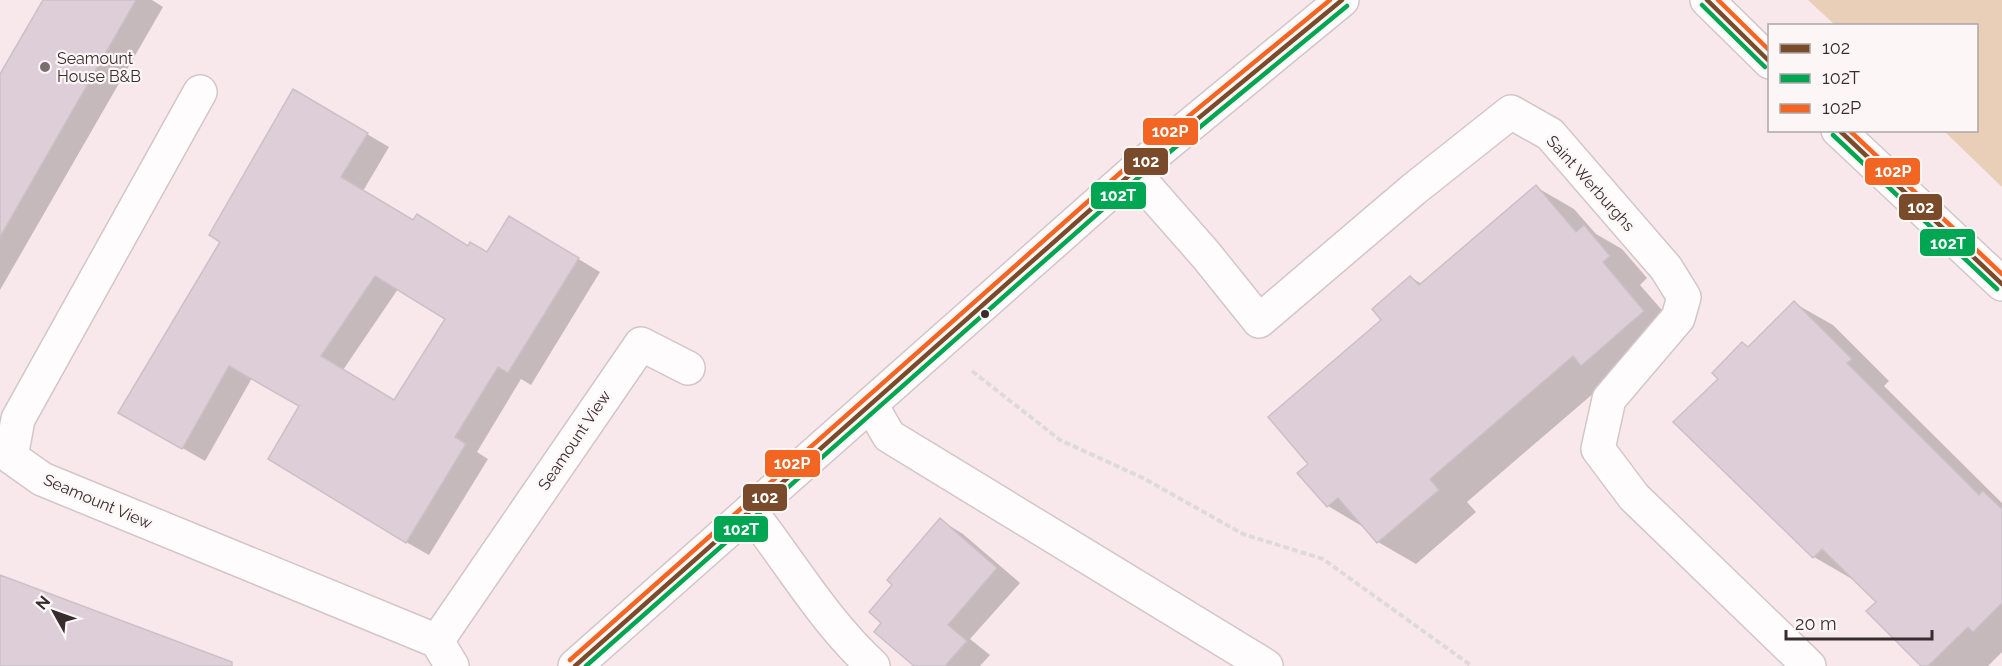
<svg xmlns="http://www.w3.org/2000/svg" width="2002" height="666" viewBox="0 0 2002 666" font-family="Raleway,sans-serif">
	<rect width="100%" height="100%" fill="#f8e8ec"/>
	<!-- green -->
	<path fill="#e9ceb8" d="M 1808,0 L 2002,0 L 2002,187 L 1944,131 L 1976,130 L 1976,26 L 1835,25 Z"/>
	<!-- shadow -->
	<path fill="#0003" fill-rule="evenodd" d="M 44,0 L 152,0 L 163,7 L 0,290 L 0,76 Z
		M 294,91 L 389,147 L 363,191 L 414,222 L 473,251 L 488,254 L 532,231 L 600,272 L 531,385 L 521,379 L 477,452 L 488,459 L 429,555 L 406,542 L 301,406 L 252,378 L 205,461 L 120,412 L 222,241 ZM 398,289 L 447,319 L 395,402 L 343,370 Z
		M 1536,187 L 1574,209 L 1596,234 L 1622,249 L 1647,278 L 1640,285 L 1682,333 L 1609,380 L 1467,502 L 1476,512 L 1416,564 L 1378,542 L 1365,528 L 1328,506 L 1311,464 L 1383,320 L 1410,277 L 1422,284 Z
		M 1794,303 L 1833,325 L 1889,381 L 1884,386 L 2002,503 L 2002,652 L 1988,666 L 1923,666 L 1878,602 L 1854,578 L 1852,579 L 1814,557 L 1676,422 L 1720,379 L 1742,344 L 1750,348 Z
		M 940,520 L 963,534 L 1020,583 L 970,639 L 990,655 L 980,666 L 919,666 L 883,623 L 894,585 Z"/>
	<!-- building -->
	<path fill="#deced8" stroke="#cbc0c6" stroke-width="1.5" fill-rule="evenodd" d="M 43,0 L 136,0 L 0,237 L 0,74 Z
		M 293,89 L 368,133 L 341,177 L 413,220 L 417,214 L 468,246 L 470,242 L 487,252 L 509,216 L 579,258 L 508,373 L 498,367 L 455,437 L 466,444 L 406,543 L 268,459 L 299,406 L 229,366 L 182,449 L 118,413 L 220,242 L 209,235 ZM 375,276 L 445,319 L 394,400 L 321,356 Z
		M 1536,185 L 1576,232 L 1584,225 L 1610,256 L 1603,262 L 1644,311 L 1581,366 L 1573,356 L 1430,479 L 1439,490 L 1377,543 L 1338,498 L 1327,507 L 1297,473 L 1308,464 L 1268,417 L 1381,320 L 1372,309 L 1410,276 L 1419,285 Z
		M 1794,301 L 1852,359 L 1847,363 L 1979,495 L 1983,491 L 2002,509 L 2002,603 L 1973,632 L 1968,627 L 1928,666 L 1921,666 L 1866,611 L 1876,602 L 1822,549 L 1813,558 L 1673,422 L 1718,379 L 1712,373 L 1742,342 L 1748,347 Z
		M 940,518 L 997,568 L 948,625 L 967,641 L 945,666 L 914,666 L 874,632 L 881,623 L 869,612 L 892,585 L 887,580 Z
		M 0,575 L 232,662 L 232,666 L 0,666 Z"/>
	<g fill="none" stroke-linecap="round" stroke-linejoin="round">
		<defs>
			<path id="minor" d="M 1707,0 L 1770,62
				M 200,92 L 18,419 L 11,457 L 42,479 L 437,641 L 452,666
				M 1838,130 L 2002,284
				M 1133,172 L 1206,255 L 1259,321 L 1414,189 L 1511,112 L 1550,134 L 1666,268 L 1684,297 L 1678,318 L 1609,399 L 1598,449 L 1634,497 L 1809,666
				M 871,405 L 889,436 L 1266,666
				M 750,511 C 790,562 824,621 873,666
				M 437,641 L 641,344 L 688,368"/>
			<path id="major" d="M 575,666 L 1133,172 L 1342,0"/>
		</defs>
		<!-- minor casing -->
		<use href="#minor" stroke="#d3c6ca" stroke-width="36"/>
		<!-- major casing -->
		<use href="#major" stroke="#d3c6ca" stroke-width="36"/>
		<!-- path -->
		<path stroke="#dedadb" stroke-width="4" stroke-dasharray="6 3" stroke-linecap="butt" d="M 972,371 L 1060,440 L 1143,478 L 1243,534 L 1323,559 L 1472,666"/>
		<!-- minor -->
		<use href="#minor" stroke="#fefcfc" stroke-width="33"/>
		<!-- major -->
		<use href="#major" stroke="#fefcfc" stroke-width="33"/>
		<defs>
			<path id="bus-1" d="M 1707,0 L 1770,62
				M 1839,130 L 2002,284
				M 575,666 L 1133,172 L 1342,0"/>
			<path id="bus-2" d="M 1702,5 L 1765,67
				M 1833,135 L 1997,289
				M 586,666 L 1138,178 L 1347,6"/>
			<path id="bus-3" d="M 1718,0 L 1770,51
				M 1849,130 L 2002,274
				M 570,660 L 1128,166 L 1330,0"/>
		</defs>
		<!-- bus-1 casing -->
		<use href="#bus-1" stroke="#fcf6f7" stroke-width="9"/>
		<!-- bus-2 casing -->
		<use href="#bus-2" stroke="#fcf6f7" stroke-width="9"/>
		<!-- bus-3 casing -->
		<use href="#bus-3" stroke="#fcf6f7" stroke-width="9"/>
		<!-- bus-1 -->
		<use href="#bus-1" stroke="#7a4b2a" stroke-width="4.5"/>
		<!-- bus-2 -->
		<use href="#bus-2" stroke="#00a651" stroke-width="4.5"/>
		<!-- bus-3 -->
		<use href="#bus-3" stroke="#f26522" stroke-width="4.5"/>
	</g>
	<!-- markers -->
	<circle fill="#7b6e71" stroke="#fcf6f7" stroke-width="2" cx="45" cy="67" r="6"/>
	<circle fill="#372d2f" stroke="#fcf6f7" stroke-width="2" cx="985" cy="314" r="5"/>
	<g text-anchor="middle" stroke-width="4.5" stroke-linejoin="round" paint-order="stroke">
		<!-- poi labels -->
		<g font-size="16" fill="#372d2f" stroke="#fcf6f7" text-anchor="start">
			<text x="57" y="64">Seamount<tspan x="57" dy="18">House B&amp;B</tspan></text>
		</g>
		<!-- street labels -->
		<g font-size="16" fill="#372d2f" stroke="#fcf6f7">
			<text transform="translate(1591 183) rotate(48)" y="6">Saint Werburghs</text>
			<text transform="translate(574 440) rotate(-56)" y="6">Seamount View</text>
			<text transform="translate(98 501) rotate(23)" y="6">Seamount View</text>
		</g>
	</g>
	<g stroke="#fcf6f7" stroke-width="2">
		<rect x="1142" y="117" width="57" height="29" rx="6" fill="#f26522"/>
		<rect x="1123" y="147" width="46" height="29" rx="6" fill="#7a4b2a"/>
		<rect x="1864" y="157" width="57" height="29" rx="6" fill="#f26522"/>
		<rect x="1090" y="181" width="57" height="29" rx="6" fill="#00a651"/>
		<rect x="1898" y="193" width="45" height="28" rx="6" fill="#7a4b2a"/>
		<rect x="1919" y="228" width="57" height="29" rx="6" fill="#00a651"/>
		<rect x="764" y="449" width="57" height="29" rx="6" fill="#f26522"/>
		<rect x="742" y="483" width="46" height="29" rx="6" fill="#7a4b2a"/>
		<rect x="713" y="515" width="56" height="28" rx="6" fill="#00a651"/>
	</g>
	<g font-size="16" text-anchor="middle" font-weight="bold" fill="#fff">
		<text x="1170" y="137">102P</text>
		<text x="1146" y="167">102</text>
		<text x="1893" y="177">102P</text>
		<text x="1118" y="201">102T</text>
		<text x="1921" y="213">102</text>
		<text x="1948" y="249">102T</text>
		<text x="792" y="469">102P</text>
		<text x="765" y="503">102</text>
		<text x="741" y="535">102T</text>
	</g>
	<!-- legend -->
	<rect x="1768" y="24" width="210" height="108" fill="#fcf6f7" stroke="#ada6a7" stroke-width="1.5"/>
	<rect x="1780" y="44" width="30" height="9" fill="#7a4b2a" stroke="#ada6a7" stroke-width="1.5"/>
	<text x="1822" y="54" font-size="18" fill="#372d2f">102</text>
	<rect x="1780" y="74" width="30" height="9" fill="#00a651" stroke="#ada6a7" stroke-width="1.5"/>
	<text x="1822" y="84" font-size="18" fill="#372d2f">102T</text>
	<rect x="1780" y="104" width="30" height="9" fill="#f26522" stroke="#ada6a7" stroke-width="1.5"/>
	<text x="1822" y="114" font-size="18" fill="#372d2f">102P</text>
	<!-- north arrow -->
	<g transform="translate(54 612) rotate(310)" stroke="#fcf6f7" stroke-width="4.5" paint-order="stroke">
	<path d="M0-4.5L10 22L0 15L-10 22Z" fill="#372d2f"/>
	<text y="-9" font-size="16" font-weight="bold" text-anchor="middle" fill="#372d2f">N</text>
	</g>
	<!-- scale -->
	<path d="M1786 630v9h146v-9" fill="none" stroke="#372d2f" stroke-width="3"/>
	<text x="1795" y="630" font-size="18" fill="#372d2f" stroke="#fcf6f7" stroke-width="4.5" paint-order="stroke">20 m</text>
</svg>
